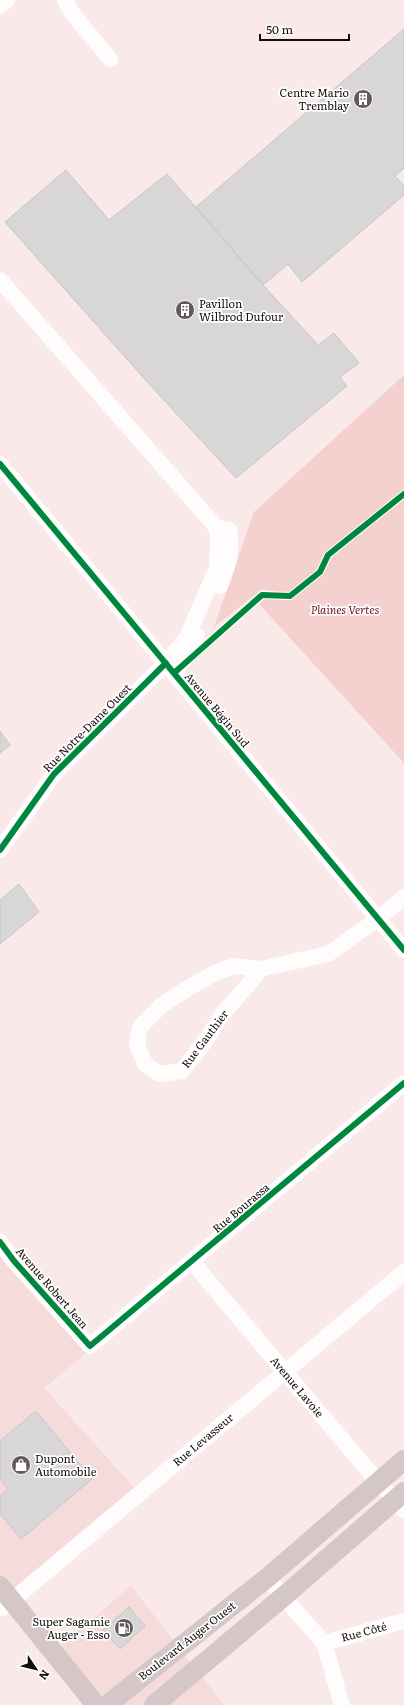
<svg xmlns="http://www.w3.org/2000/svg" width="404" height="1705" viewBox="0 0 404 1705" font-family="Literata,serif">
	<rect width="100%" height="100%" fill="#f9e9e8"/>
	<!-- built -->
	<path fill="#f5dbda" d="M 0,1243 L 88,1352 L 44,1388 L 139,1493 L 10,1602 L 0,1589 Z
		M 131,1586 L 224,1705 L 88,1705 L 48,1657 Z"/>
	<!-- green -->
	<path fill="#f4d0cf" d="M 404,375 L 404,763 L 259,604 L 274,591 L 262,589 L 214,627 L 254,512 Z"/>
	<!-- building -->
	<path fill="#d8d6d7" stroke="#c7c5c6" d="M 404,29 L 404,168 L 395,176 L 404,186 L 404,195 L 302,282 L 288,264 L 263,285 L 196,207 Z
		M 66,170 L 109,220 L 167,174 L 263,285 L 318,345 L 334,333 L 359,363 L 340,377 L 347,386 L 236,478 L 150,385 L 5,222 Z
		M 0,731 L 10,745 L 0,753 Z
		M 19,884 L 39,912 L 0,944 L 0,900 Z
		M 36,1411 L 92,1479 L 21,1539 L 0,1514 L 0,1496 L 8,1489 L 0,1479 L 0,1441 Z
		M 129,1607 L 145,1626 L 120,1649 L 103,1630 Z"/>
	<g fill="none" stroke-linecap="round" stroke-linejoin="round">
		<!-- minor -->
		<path stroke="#fefcfc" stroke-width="16" d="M 65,0 L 72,13 L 110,59
			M 0,6 L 7,0
			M 0,280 L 217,528 L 218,543 L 217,568 L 187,637 L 166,663 L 54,774 L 0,850
			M 0,464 L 404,950
			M 217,528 L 229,530 C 233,551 228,566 220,586
			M 174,673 L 186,657 L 197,635
			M 260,969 L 253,979 L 224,1012 L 206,1040 L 182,1071 L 160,1074 L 145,1064 L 137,1044 L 140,1027 L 162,1005 L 185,990 L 215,973 L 234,966 L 260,969 L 328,954 L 378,919 L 404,897
			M 0,1242 L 14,1261 L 90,1346 L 404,1083
			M 192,1262 L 378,1482 L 404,1510
			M 267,1578 L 324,1643 L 342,1705
			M 3,1608 L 404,1272
			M 324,1643 L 404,1621"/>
		<!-- major -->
		<path stroke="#d5c7c8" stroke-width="20" d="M 0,1586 L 96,1705
			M 107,1705 L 267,1578 L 404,1460
			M 154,1705 L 283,1597 L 404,1492"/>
		<defs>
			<path id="cycleway" d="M 0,464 L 404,950
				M 174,673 L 262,595 L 290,596 L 320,572 L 328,555 L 404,494
				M 0,850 L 54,774 L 166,663
				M 0,1242 L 14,1261 L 90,1346 L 404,1083"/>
		</defs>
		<!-- cycleway casing -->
		<use href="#cycleway" stroke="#fff" stroke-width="8"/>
		<!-- cycleway -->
		<use href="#cycleway" stroke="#00873e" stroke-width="6"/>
	</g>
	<!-- icons -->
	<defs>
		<symbol id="building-disc" viewBox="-11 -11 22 22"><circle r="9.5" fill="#645958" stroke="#fff"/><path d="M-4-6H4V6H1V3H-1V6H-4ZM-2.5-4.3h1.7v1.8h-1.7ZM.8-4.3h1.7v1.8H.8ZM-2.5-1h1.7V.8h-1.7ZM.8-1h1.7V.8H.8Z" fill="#fff"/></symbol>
		<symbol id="shop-disc" viewBox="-11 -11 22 22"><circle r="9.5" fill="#645958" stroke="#fff"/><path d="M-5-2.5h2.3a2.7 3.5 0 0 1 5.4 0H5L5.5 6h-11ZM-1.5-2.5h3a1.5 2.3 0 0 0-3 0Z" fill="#fff"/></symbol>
		<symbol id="fuel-disc" viewBox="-11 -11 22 22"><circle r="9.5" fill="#645958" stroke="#fff"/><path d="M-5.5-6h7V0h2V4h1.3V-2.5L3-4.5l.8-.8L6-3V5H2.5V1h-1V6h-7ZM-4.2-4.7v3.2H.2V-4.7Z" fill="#fff"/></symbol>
	</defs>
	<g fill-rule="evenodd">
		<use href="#building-disc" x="352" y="88" width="22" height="22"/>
		<use href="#building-disc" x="174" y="299" width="22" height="22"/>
		<use href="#shop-disc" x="10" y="1454" width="22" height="22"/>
		<use href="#fuel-disc" x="113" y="1617" width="22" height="22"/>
	</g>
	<g text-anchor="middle" stroke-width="3.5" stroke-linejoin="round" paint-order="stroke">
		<!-- poi labels -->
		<g font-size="11" fill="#140c0b" stroke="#fff" text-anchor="end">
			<text x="349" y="97">Centre Mario<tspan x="349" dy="13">Tremblay</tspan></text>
			<text x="199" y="308" text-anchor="start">Pavillon<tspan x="199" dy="13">Wilbrod Dufour</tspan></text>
			<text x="35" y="1463" text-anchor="start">Dupont<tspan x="35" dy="13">Automobile</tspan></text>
			<text x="110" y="1626">Super Sagamie<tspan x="110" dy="13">Auger - Esso</tspan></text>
		</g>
		<!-- park labels -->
		<g font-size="11" font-style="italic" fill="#6a1620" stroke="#fff">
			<text x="345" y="614">Plaines Vertes</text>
		</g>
		<!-- street labels -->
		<g font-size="11" fill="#140c0b" stroke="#fff">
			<text transform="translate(217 710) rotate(50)" y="4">Avenue Bégin Sud</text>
			<text transform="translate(87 728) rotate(-45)" y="4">Rue Notre-Dame Ouest</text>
			<text transform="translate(205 1039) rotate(-53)" y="4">Rue Gauthier</text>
			<text transform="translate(241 1208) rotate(-40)" y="4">Rue Bourassa</text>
			<text transform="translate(52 1288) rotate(49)" y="4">Avenue Robert Jean</text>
			<text transform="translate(297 1387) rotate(50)" y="4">Avenue Lavoie</text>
			<text transform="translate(203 1440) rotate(-40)" y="4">Rue Levasseur</text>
			<text transform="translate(364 1632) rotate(-15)" y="4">Rue Côté</text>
			<text transform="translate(187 1641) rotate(-38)" y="4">Boulevard Auger Ouest</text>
		</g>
	</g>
	<!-- north arrow -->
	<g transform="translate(36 1669) rotate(125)" stroke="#ffffff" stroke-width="3" paint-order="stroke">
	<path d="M0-3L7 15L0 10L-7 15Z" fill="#140c0b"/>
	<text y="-6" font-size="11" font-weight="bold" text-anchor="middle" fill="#140c0b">N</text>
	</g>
	<!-- scale -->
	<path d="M260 34v6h89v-6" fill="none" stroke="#140c0b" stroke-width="2"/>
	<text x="266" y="34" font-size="12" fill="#140c0b" stroke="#ffffff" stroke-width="3" paint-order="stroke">50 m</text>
</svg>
